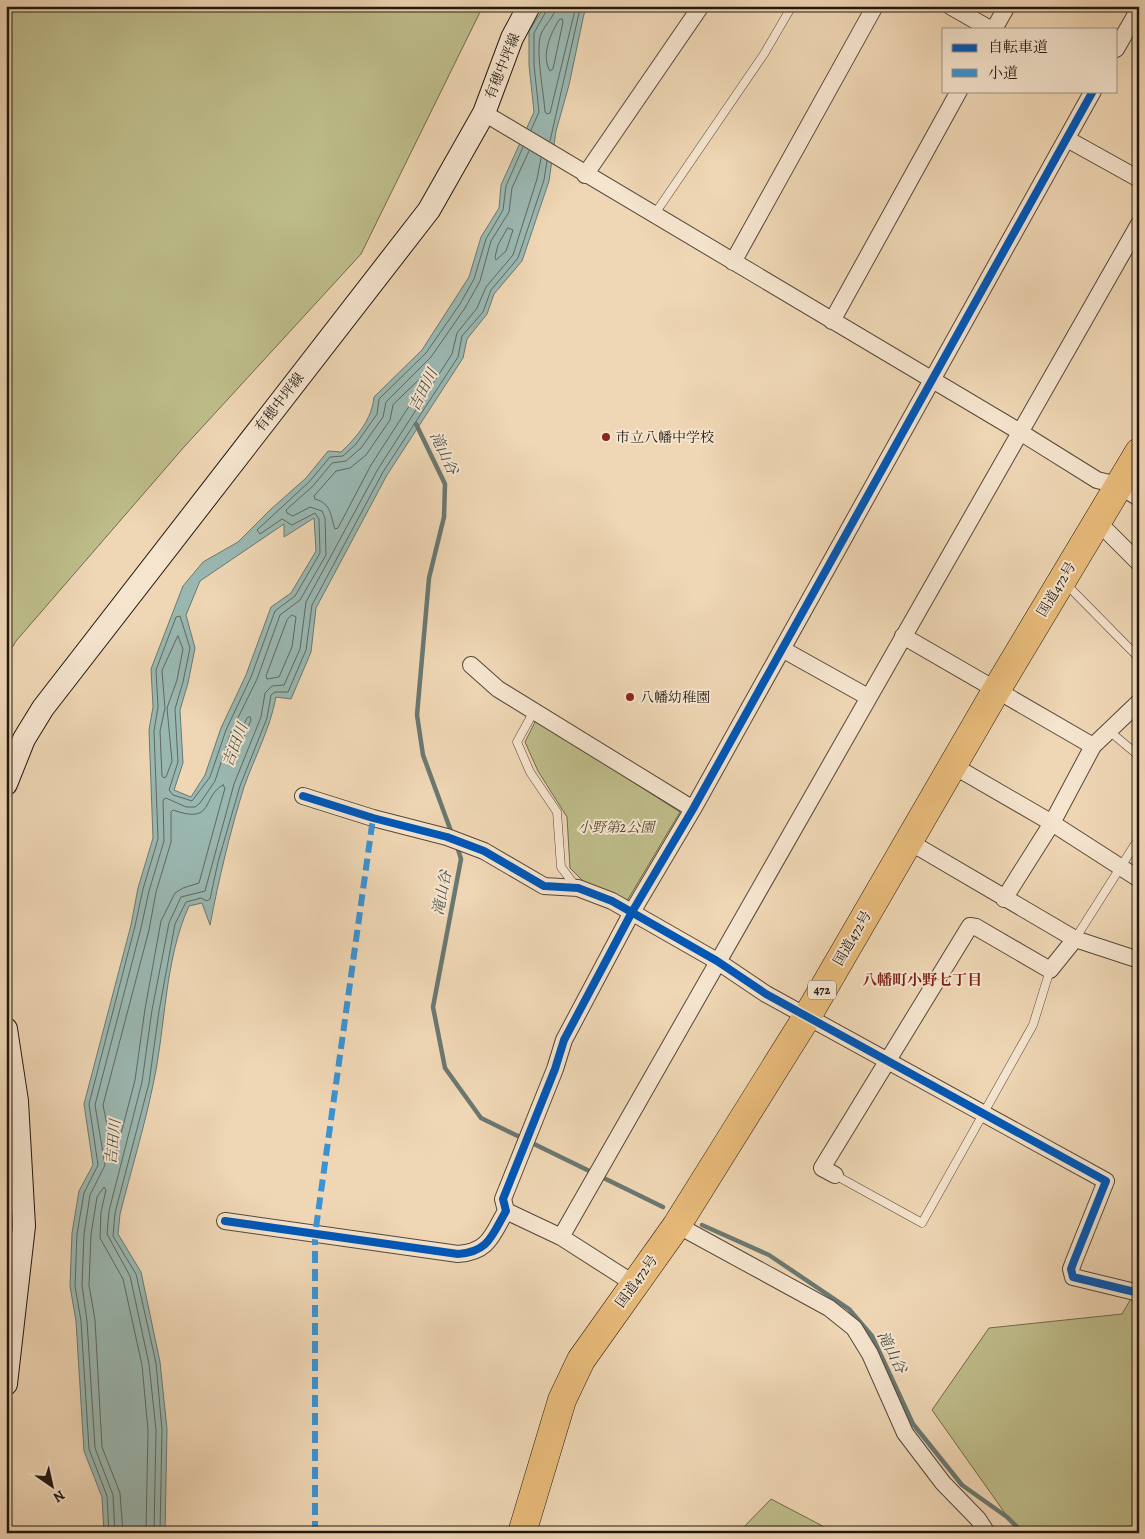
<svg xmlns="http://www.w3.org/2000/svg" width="1145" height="1539" viewBox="0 0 1145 1539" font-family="Alegreya,'Noto Serif JP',serif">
	<rect width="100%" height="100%" fill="#efd6b4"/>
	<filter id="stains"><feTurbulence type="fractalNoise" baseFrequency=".004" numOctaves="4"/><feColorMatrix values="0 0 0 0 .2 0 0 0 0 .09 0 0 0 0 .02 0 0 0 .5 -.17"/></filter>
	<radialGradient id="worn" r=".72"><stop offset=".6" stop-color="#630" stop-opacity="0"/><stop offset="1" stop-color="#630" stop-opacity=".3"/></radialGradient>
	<!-- green -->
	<path fill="#bebd8a" stroke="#706a4c" d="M 6,6 L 483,6 L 361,254 L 184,447 L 16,641 L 6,658 Z
		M 536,720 L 680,812 L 627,901 L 585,883 L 570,868 L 567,817 L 538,771 L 525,742 Z
		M 1139,1285 L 1139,1533 L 1019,1533 L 932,1410 L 989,1328 L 1122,1314 Z
		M 771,1499 L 836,1533 L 738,1533 Z"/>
	<!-- water -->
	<path fill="#9ab8b2" stroke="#6a7871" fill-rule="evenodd" d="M 545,6 L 589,6 L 584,14 L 569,85 L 556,131 L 549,181 L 522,261 L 494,294 L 487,314 L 467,339 L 463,358 L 387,475 L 316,608 L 311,652 L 291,699 L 276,697 C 270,729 255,756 244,787 C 230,832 219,878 210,925 L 202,903 L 189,906 C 164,961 166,1026 153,1085 C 144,1128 131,1171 120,1214 L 118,1234 L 141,1272 L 160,1362 L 167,1429 L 165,1533 L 104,1533 L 102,1497 L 84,1451 L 76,1321 L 70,1286 L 72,1233 L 79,1191 L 93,1165 L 84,1104 L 131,925 L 138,888 L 153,838 L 149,730 L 153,707 L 151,669 L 183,586 L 203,562 L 238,542 L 270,510 L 306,478 L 328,451 L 341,452 C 357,437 372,419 374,397 L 422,350 L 469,277 L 481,237 L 499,208 L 501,185 L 534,112 L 529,65 L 529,31 ZM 314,518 L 316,551 L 291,593 L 271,607 L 246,675 L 221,728 L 205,775 L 191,797 L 174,790 L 183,763 L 180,710 L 188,683 L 195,648 L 186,615 L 200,581 L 284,524 L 284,537 Z"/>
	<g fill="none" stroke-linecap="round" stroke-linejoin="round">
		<!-- shore -->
		<path stroke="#5e6860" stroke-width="1" d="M 556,6 C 555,17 545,24 541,34 C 535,49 544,94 545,112 L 547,114 L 550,113 L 576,6
			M 562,19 L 563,22 L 553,69 L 550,71 C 541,56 550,34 559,20 Z
			M 531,130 L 539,112 L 534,65 L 534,33 L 549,6
			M 550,141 L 579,13 L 583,6
			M 508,228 L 513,230 L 506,251 L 496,260 L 495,257 L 498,245 Z
			M 422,377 L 425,377 L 426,380 L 371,465 L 338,528 L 335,529 C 330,515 332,504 315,499 L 314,496 L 336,471 L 350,468 L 366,455 L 390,420 L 393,405 Z
			M 292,615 L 296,617 L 292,647 L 279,677 L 267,679 L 266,676 L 287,620 Z
			M 178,636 L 183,649 L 177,680 L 167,708 L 172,761 L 166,777 L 164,778 L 162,776 L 160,731 L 165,708 L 162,671 Z
			M 250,717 L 251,720 L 241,744 L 237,745 L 236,742 L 247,718 Z
			M 223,785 L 225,788 L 199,883 L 183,888 L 175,893 L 161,921 L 145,1009 L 135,1080 L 116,1153 L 113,1155 L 103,1105 L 149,930 L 156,892 L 171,842 L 171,812 L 173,810 C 215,825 201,797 223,785 Z
			M 109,1533 L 107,1496 L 89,1449 L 81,1321 L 75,1286 L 77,1234 L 84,1193 L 98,1165 L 89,1104 L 135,926 L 143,889 L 158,839 L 154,731 L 158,707 L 156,670 L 176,617 L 180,616 L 190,648 L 183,682 L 175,709 L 178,762 L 169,790 L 173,795 L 192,801 L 210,777 L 226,730 L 251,677 L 275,611 L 295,596 L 320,553 L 319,519 L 315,513 L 292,525 L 282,519 L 260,534 L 257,530 L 309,482 L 330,457 L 343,456 L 356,444 L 377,414 L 379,399 L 426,353 L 460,304 L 474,279 L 486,239 L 503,210 L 506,186 L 523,147
			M 115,1533 L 113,1495 L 95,1448 L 87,1321 L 82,1285 L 84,1234 L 90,1195 L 105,1165 L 95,1105 L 141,928 L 149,891 L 164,841 L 163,800 L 166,798 L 186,807 L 195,807 L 200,803 L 215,781 L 231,732 L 257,679 L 280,615 L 300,600 L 326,555 L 325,518 L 322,511 L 310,507 L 293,516 L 287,513 L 286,510 L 313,486 L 332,463 L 346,461 L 361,448 L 383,417 L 386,402 L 431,357 L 465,308 L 480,281 L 491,241 L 509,212 L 512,188 L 529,151
			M 123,1533 L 120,1493 L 102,1447 L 95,1320 L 89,1285 L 91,1235 L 97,1197 L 104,1187 L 106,1190 L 101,1212 L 100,1238 L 123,1279 L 142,1365 L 148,1430 L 146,1533
			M 154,1533 L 156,1430 L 149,1364 L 130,1276 L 107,1234 L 109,1211 L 142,1082 L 152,1010 L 169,923 L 181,897 L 205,891 L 234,784 L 261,717 L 265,693 L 272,686 L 284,685 L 300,649 L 306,602 L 378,469 L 452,354 L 457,333 L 477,308 L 486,287 L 513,255 L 537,179 L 541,158
			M 160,1533 L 162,1430 L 156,1363 L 136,1274 L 113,1236 L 115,1213 L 149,1083 L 159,1011 L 175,924 L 186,902 L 201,898 L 207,901 L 210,899 L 218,862 L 240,786 L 267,718 L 271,695 L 275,692 L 288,692 L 306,650 L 312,605 L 383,472 L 458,357 L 462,336 L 483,312 L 491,290 L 518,258 L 544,180 L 547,161"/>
		<!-- stream -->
		<path stroke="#6a7871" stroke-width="4.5" d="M 416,424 L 445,484 L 444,517 L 429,578 L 417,715 L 423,755 L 452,834
			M 457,846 L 461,859 L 433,1007 L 445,1068 L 481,1118 L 663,1207
			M 702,1225 L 769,1255 L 849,1309 L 872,1336 L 913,1424 L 962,1485 L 1007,1517 L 1023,1533"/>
		<defs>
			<path id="lane" d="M 654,215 L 764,54 L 792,6
				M 1065,583 L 1139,658
				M 534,711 L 517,742 L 530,772 L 557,812 L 561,867 L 576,887
				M 1108,730 L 1139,756
				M 1075,939 L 1139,838
				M 835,1175 L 922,1223 L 1033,1025 L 1050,970"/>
			<path id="street" d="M 950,6 L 990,29
				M 994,29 L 1007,6
				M 1116,49 L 1139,9
				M 484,113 L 1020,432 L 1097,480 L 1118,485 L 1139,498
				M 1067,139 L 1139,179
				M 585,175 L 701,6
				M 733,262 L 875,6
				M 832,321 L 959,91
				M 1097,521 L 1139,563
				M 903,636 L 1093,746
				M 782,649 L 868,697
				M 471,665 L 498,689 L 693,809
				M 952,765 L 1052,823 L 1139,879
				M 303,796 L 373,818 L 447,837 L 484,851 L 544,886 L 578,888 L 612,901 L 717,961 L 766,994 L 1106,1181 L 1074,1261 L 1071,1269 L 1073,1277 L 1139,1293
				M 908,841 L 1075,939 L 1139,960
				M 1004,899 L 1052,823 L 1093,746 L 1139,702
				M 835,1175 L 822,1168 L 970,926 L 976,927 L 1050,970 L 1075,939
				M 506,1211 L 561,1237 L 633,1283
				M 225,1221 L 458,1254 C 489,1252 492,1235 506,1211 L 503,1199 L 555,1069 L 564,1040 L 632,912 L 693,809 L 1093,91
				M 677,1225 L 829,1308 L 854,1328 L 870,1354 L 905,1433 L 943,1483 L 978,1519 L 987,1533
				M 561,1237 L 1139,224"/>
			<path id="secondary" d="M 6,784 L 24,739 L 43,708 L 429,210 L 484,113 L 512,38 L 529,6
				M 6,1029 L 17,1101 L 24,1226 L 6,1384"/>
			<path id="highway" d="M 522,1533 L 562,1400 L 581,1360 L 677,1225 L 808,1015 L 997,689 L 1139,452"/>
		</defs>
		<!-- lane casing -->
		<use href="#lane" stroke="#544838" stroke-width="9"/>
		<!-- street casing -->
		<use href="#street" stroke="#544838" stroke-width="18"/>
		<!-- secondary casing -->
		<use href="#secondary" stroke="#21180f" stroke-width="24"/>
		<!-- highway casing -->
		<use href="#highway" stroke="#21180f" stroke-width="29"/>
		<!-- lane -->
		<use href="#lane" stroke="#f5e4ce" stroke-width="8"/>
		<!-- street -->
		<use href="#street" stroke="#f5e4ce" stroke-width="16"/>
		<!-- secondary -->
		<use href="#secondary" stroke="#f5e4ce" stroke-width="22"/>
		<!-- highway -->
		<use href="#highway" stroke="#e8bb7a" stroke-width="28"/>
		<!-- quiet -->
		<path stroke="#3a93d2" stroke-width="6" stroke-dasharray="12 6" stroke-linecap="butt" d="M 315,1533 L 315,1235 L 373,818"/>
		<defs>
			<path id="cycleway" d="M 303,796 L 373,818 L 447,837 L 484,851 L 544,886 L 578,888 L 612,901 L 717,961 L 766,994 L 1106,1181 L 1074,1261 L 1071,1269 L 1073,1277 L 1139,1293
				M 225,1221 L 458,1254 C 489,1252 492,1235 506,1211 L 503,1199 L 555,1069 L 564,1040 L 632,912 L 693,809 L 1093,91"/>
		</defs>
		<!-- cycleway casing -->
		<use href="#cycleway" stroke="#f5e4ce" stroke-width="11"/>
		<!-- cycleway -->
		<use href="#cycleway" stroke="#0057b8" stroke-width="8"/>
	</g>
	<!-- markers -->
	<g fill="#8f2418" stroke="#f5e4ce" stroke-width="2">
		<circle cx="606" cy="437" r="5"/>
		<circle cx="630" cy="697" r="5"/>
	</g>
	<g text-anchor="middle" stroke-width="4" stroke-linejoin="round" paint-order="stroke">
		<!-- shield labels -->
		<rect fill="#f5e4ce" stroke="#615548" stroke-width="1" x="808" y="980.5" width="28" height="19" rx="4"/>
		<g font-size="12" font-weight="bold" fill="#21180f">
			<text x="822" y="994">472</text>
		</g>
		<!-- street labels -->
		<g font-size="14" fill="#21180f" stroke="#f5e4ce">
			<text transform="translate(502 66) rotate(-68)" y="5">有穂中坪線</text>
			<text transform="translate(279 402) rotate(-52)" y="5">有穂中坪線</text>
			<text transform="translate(1056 589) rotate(-59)" y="5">国道472号</text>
			<text transform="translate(852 938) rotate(-60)" y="5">国道472号</text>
			<text transform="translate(636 1281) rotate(-54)" y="5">国道472号</text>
		</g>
		<!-- poi labels -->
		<g font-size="14" fill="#21180f" stroke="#f5e4ce" text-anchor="start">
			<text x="616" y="442">市立八幡中学校</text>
			<text x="640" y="702">八幡幼稚園</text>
		</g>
		<!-- park labels -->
		<g font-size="14" font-style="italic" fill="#504a34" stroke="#f5e4ce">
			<text x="616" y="832">小野第2公園</text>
		</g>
		<!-- water labels -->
		<g font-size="15" font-style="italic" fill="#4b5048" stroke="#f5e4ce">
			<text transform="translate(423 390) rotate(-63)" y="5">吉田川</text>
			<text transform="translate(444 453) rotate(65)" y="5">滝山谷</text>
			<text transform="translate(235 745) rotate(-69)" y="5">吉田川</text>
			<text transform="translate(442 893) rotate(-79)" y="5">滝山谷</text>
			<text transform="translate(113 1142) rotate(-84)" y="5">吉田川</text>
			<text transform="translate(892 1352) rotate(63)" y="5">滝山谷</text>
		</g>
		<!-- neighbourhood labels -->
		<g font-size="15" font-weight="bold" fill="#7a1f14" stroke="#f5e4ce">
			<text x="922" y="985">八幡町小野七丁目</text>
		</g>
	</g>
	<!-- margin -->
	<rect width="1145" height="1539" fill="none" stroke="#efd6b4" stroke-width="25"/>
	<rect x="8" y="8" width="1130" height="1524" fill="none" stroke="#21180f" stroke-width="2.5"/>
	<rect x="12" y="12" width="1120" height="1514" fill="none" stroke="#21180f"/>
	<!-- legend -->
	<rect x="942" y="28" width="175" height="65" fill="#f5e4ce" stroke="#a09282"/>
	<rect x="952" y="44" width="25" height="8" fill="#0057b8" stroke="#a09282"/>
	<text x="988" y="52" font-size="15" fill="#21180f">自転車道</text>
	<rect x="952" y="69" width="25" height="8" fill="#3a93d2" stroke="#a09282"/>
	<text x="988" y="78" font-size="15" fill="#21180f">小道</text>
	<!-- north arrow -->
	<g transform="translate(52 1486) rotate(146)" stroke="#f5e4ce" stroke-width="4" paint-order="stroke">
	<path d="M0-4L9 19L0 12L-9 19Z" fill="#21180f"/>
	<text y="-8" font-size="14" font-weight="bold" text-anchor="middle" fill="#21180f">N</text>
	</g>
	<rect width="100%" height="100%" filter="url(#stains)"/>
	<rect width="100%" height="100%" fill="url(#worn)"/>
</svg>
